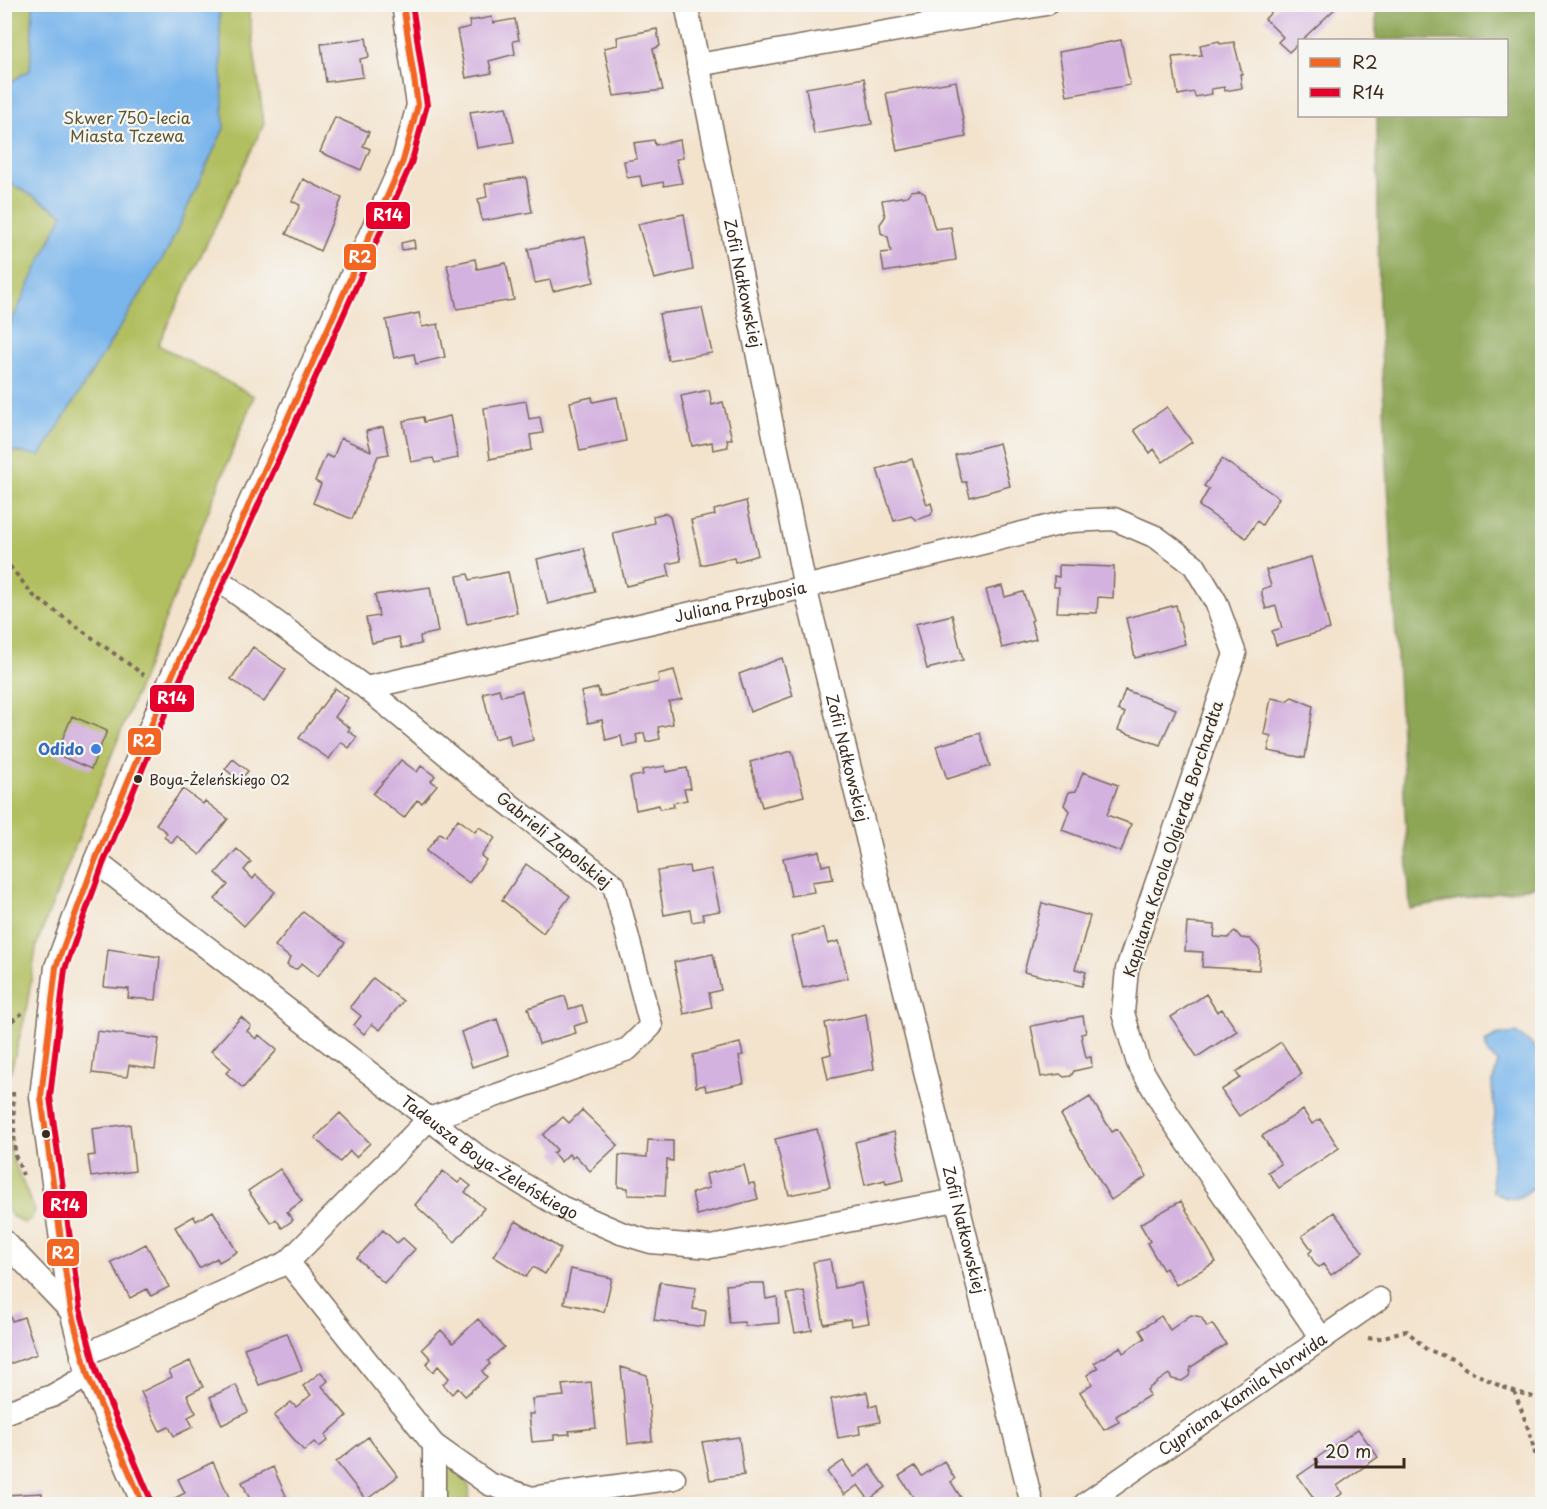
<svg xmlns="http://www.w3.org/2000/svg" width="1547" height="1509" viewBox="0 0 1547 1509" font-family="'Playpen Sans',sans-serif">
	<rect width="100%" height="100%" fill="#f6f6f2"/>
	<filter id="ink" filterUnits="userSpaceOnUse"><feTurbulence type="fractalNoise" baseFrequency=".0167" numOctaves="2"/><feDisplacementMap in="SourceGraphic" scale="12" xChannelSelector="R" yChannelSelector="G"/><feConvolveMatrix kernelMatrix="1 2 1 2 8 2 1 2 1" color-interpolation-filters="sRGB"/></filter>
	<filter id="wash" filterUnits="userSpaceOnUse"><feTurbulence type="fractalNoise" baseFrequency=".008" numOctaves="4" result="noise"/><feDisplacementMap in="SourceGraphic" scale="24" xChannelSelector="R" yChannelSelector="G"/><feGaussianBlur stdDeviation="1.35" result="paint"/><feColorMatrix in="noise" values="0 0 0 0 0 0 0 0 0 0 0 0 0 0 0 0 0 1.4 0 .05"/><feComposite in="paint" operator="in"/></filter>
	<g filter="url(#wash)">
		<rect width="100%" height="100%" fill="#f3e3cd"/>
		<!-- green -->
		<path fill="#b2bf60" stroke="#76743f" stroke-width="1.5" d="M 4,5 L 248,5 L 264,124 L 158,345 L 254,396 L 37,943 L 25,1017 L 5,1092 L 11,1155 L 35,1211 L 30,1221 L 24,1223 L 13,1217 L 4,1206 Z
			M 451,1466 C 464,1479 475,1485 467,1504 L 444,1504 L 445,1467 Z"/>
		<!-- forest -->
		<path fill="#8da656" stroke="#64683a" stroke-width="1.5" d="M 1376,5 L 1542,5 L 1542,885 L 1410,909 L 1379,310 L 1377,116 L 1506,116 L 1506,40 L 1376,40 Z"/>
		<!-- water -->
		<path fill="#7ab6ec" stroke="#5a7085" stroke-width="1.5" d="M 33,5 L 219,5 L 224,128 L 168,250 L 40,456 L 4,450 L 5,335 L 63,214 L 5,180 L 5,85 L 30,70 Z
			M 1516,1033 L 1532,1044 L 1542,1057 L 1542,1182 C 1521,1195 1519,1206 1493,1192 L 1491,1141 L 1495,1115 L 1492,1086 L 1498,1062 L 1488,1054 L 1485,1042 L 1498,1035 Z"/>
		<g id="blocks">
			<!-- building -->
			<path fill="#d4b2df" d="M 1279,4 L 1340,4 L 1289,52 L 1278,42 L 1283,37 L 1265,19 Z
				M 492,17 L 493,23 L 515,19 L 519,40 L 513,41 L 515,54 L 489,61 L 492,73 L 466,78 L 457,30 L 470,27 L 469,21 Z
				M 657,29 L 660,46 L 653,49 L 663,90 L 614,96 L 604,48 L 618,45 L 617,37 Z
				M 366,38 L 369,57 L 360,59 L 363,77 L 326,82 L 321,44 Z
				M 1121,40 L 1130,85 L 1067,96 L 1059,52 Z
				M 1219,41 L 1220,44 L 1234,42 L 1242,74 L 1240,74 L 1242,88 L 1225,91 L 1224,87 L 1211,89 L 1212,94 L 1195,97 L 1194,92 L 1178,95 L 1172,57 L 1202,55 L 1200,45 Z
				M 864,78 L 872,124 L 814,134 L 806,88 Z
				M 956,81 L 966,137 L 897,151 L 886,93 Z
				M 506,107 L 514,142 L 477,148 L 470,112 Z
				M 335,117 L 369,132 L 363,146 L 370,149 L 361,170 L 320,152 Z
				M 654,140 L 655,145 L 680,140 L 683,158 L 676,159 L 682,183 L 664,186 L 663,182 L 642,186 L 640,176 L 627,178 L 624,161 L 637,159 L 634,143 Z
				M 526,177 L 532,212 L 482,221 L 478,199 L 487,197 L 485,184 Z
				M 303,179 L 342,198 L 320,251 L 286,234 L 300,205 L 292,201 Z
				M 919,190 L 925,194 L 935,229 L 951,227 L 956,260 L 884,272 L 881,253 L 891,252 L 888,237 L 881,233 L 880,224 L 885,217 L 882,200 L 907,196 L 911,191 Z
				M 684,214 L 693,270 L 654,279 L 638,224 Z
				M 585,237 L 594,282 L 553,291 L 550,280 L 535,283 L 528,249 Z
				M 414,240 L 415,248 L 402,250 L 401,243 Z
				M 475,259 L 477,269 L 506,263 L 514,300 L 457,309 L 447,265 Z
				M 702,308 L 712,353 L 668,360 L 659,314 Z
				M 419,313 L 422,327 L 438,324 L 445,357 L 416,364 L 414,354 L 394,358 L 386,320 Z
				M 709,390 L 712,405 L 723,402 L 732,439 L 727,439 L 728,447 L 713,450 L 712,442 L 692,446 L 681,396 Z
				M 592,397 L 593,402 L 617,397 L 626,441 L 580,451 L 570,402 Z
				M 526,401 L 529,419 L 540,417 L 543,433 L 530,435 L 532,450 L 490,459 L 484,408 Z
				M 1167,407 L 1192,442 L 1163,462 L 1154,449 L 1150,453 L 1134,430 Z
				M 450,416 L 458,458 L 435,463 L 433,458 L 411,462 L 403,421 L 423,417 L 424,422 Z
				M 383,427 L 389,454 L 378,456 L 352,519 L 313,503 L 321,484 L 315,481 L 326,455 L 333,458 L 341,438 L 371,451 L 366,431 Z
				M 999,443 L 1010,486 L 970,497 L 966,482 L 962,482 L 955,455 Z
				M 912,459 L 927,505 L 931,503 L 933,510 L 931,515 L 916,520 L 911,516 L 894,521 L 877,469 Z
				M 1222,459 L 1279,498 L 1262,525 L 1257,521 L 1246,538 L 1199,506 L 1209,489 L 1204,486 Z
				M 746,501 L 758,555 L 735,562 L 734,557 L 701,565 L 691,520 L 715,515 L 714,510 Z
				M 665,513 L 670,517 L 681,561 L 667,564 L 670,576 L 626,586 L 613,533 L 654,523 L 653,516 Z
				M 584,548 L 595,592 L 548,604 L 537,559 Z
				M 1311,557 L 1330,629 L 1276,645 L 1272,631 L 1282,628 L 1276,606 L 1266,609 L 1262,596 L 1262,589 L 1271,586 L 1266,570 Z
				M 1059,565 L 1114,567 L 1113,598 L 1098,597 L 1097,613 L 1057,612 L 1059,587 L 1054,587 L 1054,576 L 1059,577 Z
				M 508,572 L 517,613 L 467,624 L 457,576 L 468,574 L 470,580 Z
				M 1002,586 L 1005,597 L 1023,592 L 1033,620 L 1031,621 L 1036,639 L 1002,648 L 986,590 Z
				M 430,587 L 438,632 L 420,636 L 421,644 L 402,648 L 399,637 L 372,643 L 366,618 L 379,616 L 375,595 Z
				M 1176,605 L 1185,644 L 1135,658 L 1126,618 Z
				M 952,615 L 963,660 L 927,669 L 915,624 Z
				M 253,647 L 286,670 L 264,702 L 231,679 Z
				M 782,658 L 793,696 L 750,712 L 739,674 Z
				M 674,670 L 682,699 L 669,702 L 673,724 L 658,727 L 660,739 L 646,742 L 644,733 L 636,735 L 638,744 L 623,747 L 621,736 L 606,740 L 602,720 L 588,723 L 581,692 L 598,688 L 600,697 L 630,689 L 659,682 L 658,674 Z
				M 335,688 L 348,698 L 335,717 L 350,728 L 348,731 L 357,737 L 349,748 L 341,742 L 329,759 L 299,738 Z
				M 499,689 L 501,696 L 522,691 L 533,740 L 511,746 L 509,735 L 494,739 L 483,693 Z
				M 1125,690 L 1176,709 L 1160,745 L 1118,730 L 1125,713 L 1118,710 Z
				M 1292,697 L 1313,706 L 1305,758 L 1268,751 L 1271,736 L 1264,734 L 1271,698 L 1286,701 Z
				M 72,716 L 107,731 L 91,769 L 56,754 Z
				M 980,733 L 990,766 L 947,779 L 936,746 Z
				M 792,751 L 804,796 L 762,807 L 750,762 Z
				M 233,759 L 248,771 L 240,781 L 225,769 Z
				M 401,760 L 417,772 L 421,766 L 435,776 L 431,781 L 437,785 L 422,803 L 417,800 L 404,818 L 373,794 Z
				M 665,766 L 666,772 L 687,768 L 691,788 L 684,789 L 687,800 L 673,803 L 674,807 L 660,809 L 659,805 L 636,810 L 630,777 L 643,775 L 642,770 Z
				M 1083,772 L 1118,785 L 1107,815 L 1131,824 L 1121,852 L 1062,830 L 1069,811 L 1064,805 L 1069,792 L 1076,791 Z
				M 183,789 L 203,804 L 205,801 L 228,819 L 200,855 L 177,836 L 172,843 L 164,837 L 167,833 L 156,824 Z
				M 458,819 L 475,832 L 479,827 L 495,838 L 481,856 L 486,860 L 469,883 L 426,851 L 440,833 L 445,837 Z
				M 237,849 L 251,862 L 244,870 L 253,879 L 256,875 L 275,892 L 244,926 L 215,899 L 228,885 L 216,873 Z
				M 819,851 L 822,866 L 830,864 L 833,879 L 812,882 L 814,892 L 791,896 L 783,858 Z
				M 526,864 L 570,896 L 543,933 L 502,900 Z
				M 689,866 L 690,873 L 711,869 L 720,911 L 702,914 L 704,920 L 692,922 L 690,910 L 664,915 L 657,871 Z
				M 1042,903 L 1090,916 L 1075,969 L 1086,972 L 1082,986 L 1024,972 Z
				M 303,912 L 345,943 L 318,976 L 302,963 L 297,969 L 291,968 L 287,965 L 290,958 L 275,946 Z
				M 1187,923 L 1215,925 L 1214,937 L 1228,938 L 1235,931 L 1241,938 L 1250,939 L 1260,950 L 1259,970 L 1202,967 L 1203,952 L 1185,951 Z
				M 824,928 L 828,944 L 839,941 L 848,978 L 803,988 L 791,937 Z
				M 108,949 L 160,957 L 156,1000 L 128,998 L 129,989 L 104,987 Z
				M 713,954 L 721,990 L 709,993 L 712,1007 L 684,1014 L 674,962 Z
				M 373,978 L 403,1001 L 380,1030 L 372,1024 L 364,1034 L 354,1025 L 361,1016 L 350,1007 Z
				M 1206,994 L 1217,1012 L 1222,1009 L 1237,1031 L 1197,1057 L 1171,1017 Z
				M 565,996 L 569,1009 L 582,1005 L 587,1022 L 574,1026 L 576,1033 L 539,1044 L 528,1008 Z
				M 866,1014 L 874,1069 L 828,1079 L 823,1056 L 831,1054 L 825,1023 Z
				M 1083,1016 L 1086,1033 L 1081,1034 L 1086,1058 L 1091,1057 L 1092,1067 L 1074,1071 L 1071,1076 L 1064,1077 L 1060,1074 L 1041,1077 L 1031,1026 Z
				M 241,1017 L 251,1026 L 247,1031 L 256,1039 L 259,1035 L 277,1050 L 243,1088 L 226,1073 L 231,1068 L 211,1051 Z
				M 497,1019 L 509,1055 L 472,1067 L 461,1032 Z
				M 97,1031 L 159,1039 L 155,1069 L 129,1065 L 127,1077 L 92,1073 Z
				M 1281,1042 L 1302,1074 L 1239,1116 L 1221,1090 L 1240,1078 L 1236,1072 Z
				M 740,1043 L 743,1055 L 739,1056 L 744,1083 L 706,1091 L 705,1085 L 696,1087 L 693,1055 Z
				M 1090,1097 L 1112,1132 L 1117,1129 L 1147,1176 L 1111,1200 L 1061,1115 Z
				M 582,1110 L 618,1145 L 590,1171 L 575,1155 L 572,1158 L 569,1154 L 561,1162 L 553,1153 L 557,1150 L 543,1135 L 563,1117 L 569,1123 Z
				M 1303,1110 L 1312,1124 L 1320,1119 L 1339,1148 L 1279,1188 L 1268,1172 L 1281,1164 L 1262,1136 Z
				M 340,1113 L 370,1143 L 356,1157 L 350,1151 L 340,1162 L 315,1138 Z
				M 130,1124 L 135,1171 L 91,1177 L 88,1156 L 95,1155 L 92,1129 Z
				M 817,1129 L 830,1187 L 789,1195 L 775,1139 Z
				M 894,1132 L 904,1180 L 886,1184 L 885,1180 L 865,1185 L 855,1142 Z
				M 648,1140 L 673,1141 L 673,1161 L 667,1160 L 665,1196 L 628,1195 L 628,1188 L 618,1187 L 619,1155 L 647,1157 Z
				M 744,1165 L 749,1184 L 754,1183 L 758,1199 L 697,1215 L 692,1193 L 709,1188 L 706,1174 Z
				M 280,1169 L 302,1201 L 287,1212 L 293,1220 L 282,1228 L 276,1219 L 271,1223 L 248,1191 Z
				M 443,1171 L 458,1183 L 462,1179 L 471,1186 L 465,1192 L 484,1208 L 455,1242 L 415,1205 Z
				M 1181,1201 L 1216,1262 L 1176,1285 L 1166,1268 L 1163,1270 L 1147,1243 L 1150,1241 L 1140,1224 Z
				M 213,1211 L 237,1252 L 219,1262 L 217,1258 L 199,1268 L 175,1227 L 194,1216 L 196,1221 Z
				M 1334,1212 L 1363,1252 L 1331,1275 L 1323,1264 L 1319,1267 L 1315,1264 L 1309,1253 L 1312,1250 L 1302,1236 Z
				M 516,1221 L 561,1249 L 545,1274 L 533,1267 L 526,1277 L 493,1256 Z
				M 383,1230 L 397,1243 L 403,1238 L 415,1249 L 384,1283 L 357,1258 Z
				M 146,1244 L 169,1287 L 151,1296 L 147,1289 L 130,1298 L 111,1262 Z
				M 830,1259 L 835,1288 L 861,1283 L 869,1323 L 851,1326 L 850,1319 L 824,1324 L 813,1262 Z
				M 571,1269 L 612,1278 L 604,1312 L 564,1303 Z
				M 660,1282 L 696,1287 L 693,1309 L 706,1311 L 704,1327 L 654,1320 Z
				M 746,1283 L 764,1283 L 766,1299 L 777,1297 L 779,1323 L 745,1326 L 744,1322 L 729,1323 L 726,1285 Z
				M 804,1291 L 812,1330 L 795,1333 L 787,1294 Z
				M 7,1307 L 12,1321 L 24,1317 L 37,1354 L 4,1366 Z
				M 1191,1315 L 1201,1317 L 1207,1327 L 1212,1324 L 1226,1344 L 1191,1367 L 1189,1376 L 1182,1381 L 1172,1379 L 1169,1374 L 1157,1382 L 1147,1390 L 1150,1395 L 1116,1416 L 1119,1422 L 1104,1430 L 1080,1392 L 1092,1384 L 1087,1375 L 1098,1368 L 1094,1363 L 1120,1347 L 1123,1353 L 1145,1338 L 1140,1330 L 1161,1316 L 1170,1330 Z
				M 478,1319 L 504,1347 L 488,1361 L 490,1364 L 482,1371 L 487,1377 L 465,1396 L 458,1388 L 452,1394 L 443,1384 L 449,1378 L 438,1366 L 433,1372 L 426,1364 L 431,1359 L 422,1349 L 441,1330 L 453,1343 Z
				M 287,1333 L 302,1370 L 259,1385 L 244,1348 Z
				M 190,1361 L 203,1387 L 187,1395 L 196,1413 L 188,1417 L 193,1427 L 174,1436 L 169,1427 L 160,1431 L 141,1392 L 172,1377 L 169,1371 Z
				M 621,1367 L 647,1375 L 652,1441 L 628,1444 Z
				M 321,1372 L 328,1381 L 322,1386 L 347,1416 L 325,1435 L 328,1440 L 319,1447 L 314,1442 L 304,1451 L 274,1416 L 291,1402 L 296,1407 L 311,1395 L 303,1386 Z
				M 591,1382 L 596,1428 L 569,1431 L 570,1434 L 554,1435 L 554,1440 L 532,1442 L 529,1414 L 534,1414 L 532,1399 L 564,1396 L 562,1385 Z
				M 236,1385 L 248,1412 L 222,1425 L 210,1397 Z
				M 867,1392 L 870,1407 L 877,1405 L 880,1422 L 859,1426 L 860,1434 L 838,1438 L 831,1399 Z
				M 1358,1429 L 1378,1457 L 1337,1486 L 1343,1493 L 1327,1504 L 1318,1504 L 1298,1476 L 1318,1462 L 1315,1459 Z
				M 368,1437 L 398,1476 L 366,1500 L 336,1462 Z
				M 739,1437 L 744,1475 L 710,1480 L 702,1442 Z
				M 843,1461 L 854,1477 L 870,1465 L 886,1487 L 869,1500 L 858,1485 L 844,1495 L 827,1472 Z
				M 944,1461 L 955,1479 L 951,1482 L 965,1504 L 918,1504 L 899,1476 L 915,1466 L 922,1476 Z
				M 213,1462 L 229,1497 L 212,1504 L 176,1504 L 173,1499 L 185,1493 L 178,1479 Z
				M 273,1467 L 286,1496 L 268,1504 L 252,1504 L 242,1482 Z
				M 42,1493 L 43,1504 L 4,1504 L 4,1495 Z"/>
		</g>
	</g>
	<g filter="url(#ink)">
		<use href="#blocks" fill-opacity="0" stroke="#7b6b5b" stroke-width="1.5"/>
		<g fill="none" stroke-linecap="round" stroke-linejoin="round">
			<defs>
				<g id="street">
					<path id="s1" d="M 686,4 L 805,587 L 1032,1504"/>
					<path d="M 698,65 L 1046,4"/>
					<path id="s2" d="M 366,688 L 805,587 L 1071,521 L 1114,519 L 1156,537 L 1194,565 L 1216,602 L 1235,654 L 1127,969 L 1123,1013 L 1138,1063 L 1170,1117 L 1322,1339"/>
					<path id="s3" d="M 95,861 L 481,1159 L 561,1207 L 621,1233 L 651,1242 L 711,1247 L 956,1200"/>
					<path d="M 4,1241 L 71,1311"/>
					<path d="M 288,1262 L 434,1445 L 489,1484 L 532,1498 L 674,1478"/>
					<path d="M 82,1356 L 288,1262 L 429,1119 L 628,1049 L 651,1026 L 614,885 L 474,777 L 366,688 L 216,578"/>
					<path d="M 4,1413 L 52,1396 L 88,1376"/>
					<path d="M 434,1445 L 434,1504"/>
					<path d="M 143,1504 L 88,1376 L 71,1311 L 41,1097 L 56,967 L 95,861 L 167,687 L 403,161 L 418,105 L 403,4"/>
					<path id="s4" d="M 1085,1504 L 1379,1299"/>
				</g>
			</defs>
			<!-- street casing -->
			<use href="#street" stroke="#7b6b5b" stroke-width="25"/>
			<!-- path -->
			<path stroke="#7b6b5b" stroke-width="4" stroke-dasharray="4.5 4.5" stroke-linecap="butt" d="M 4,559 L 34,596 L 144,675
				M 4,1026 L 24,1012
				M 13,1092 L 15,1155 L 23,1175
				M 1368,1338 C 1382,1341 1393,1332 1407,1331 L 1426,1349 L 1455,1360 L 1466,1369 L 1502,1387 L 1542,1400
				M 1514,1391 C 1529,1428 1540,1461 1542,1501"/>
			<!-- street -->
			<use href="#street" stroke="#fff" stroke-width="22"/>
			<defs>
				<path id="bus-1" d="M 143,1504 L 88,1376 L 71,1311 L 41,1097 L 56,967 L 95,861 L 167,687 L 403,161 L 418,105 L 403,4"/>
				<path id="bus-2" d="M 151,1500 L 97,1373 L 80,1309 L 50,1097 L 65,969 L 103,864 L 175,691 L 411,164 L 427,105 L 412,4"/>
			</defs>
			<!-- bus-1 casing -->
			<use href="#bus-1" stroke="#f6f6f2" stroke-width="10"/>
			<!-- bus-2 casing -->
			<use href="#bus-2" stroke="#f6f6f2" stroke-width="10"/>
			<!-- bus-1 -->
			<use href="#bus-1" stroke="#f26522" stroke-width="6"/>
			<!-- bus-2 -->
			<use href="#bus-2" stroke="#e4002b" stroke-width="6"/>
		</g>
	</g>
	<!-- markers -->
	<circle fill="#3f7fe0" stroke="#f6f6f2" stroke-width="2" cx="96" cy="749" r="6"/>
	<g fill="#3b2a1e" stroke="#f6f6f2" stroke-width="2">
		<circle cx="138" cy="779" r="5"/>
		<circle cx="46" cy="1134" r="5"/>
	</g>
	<g text-anchor="middle" stroke-width="4.5" stroke-linejoin="round" paint-order="stroke">
		<!-- bus labels -->
		<g font-size="14" fill="#3b2a1e" stroke="#f6f6f2" text-anchor="start">
			<text x="149" y="785">Boya-Żeleńskiego 02</text>
		</g>
		<!-- park labels -->
		<g font-size="16" fill="#5f5732" stroke="#f6f6f2">
			<text x="127" y="124">Skwer 750-lecia<tspan x="127" dy="18">Miasta Tczewa</tspan></text>
		</g>
		<!-- street labels -->
		<g font-size="16" fill="#3b2a1e" stroke="#f6f6f2">
			<text dy="6" stroke="none"><textPath href="#s1" startOffset="285">Zofii Nałkowskiej</textPath></text>
			<text dy="6" stroke="none"><textPath href="#s2" startOffset="384">Juliana Przybosia</textPath></text>
			<text dy="6" stroke="none"><textPath href="#s1" startOffset="771">Zofii Nałkowskiej</textPath></text>
			<text transform="translate(1173 839) rotate(-72)" y="6">Kapitana Karola Olgierda Borchardta</text>
			<text transform="translate(554 840) rotate(39)" y="6">Gabrieli Zapolskiej</text>
			<text dy="6" stroke="none"><textPath href="#s3" startOffset="494">Tadeusza Boya-Żeleńskiego</textPath></text>
			<text dy="6" stroke="none"><textPath href="#s1" startOffset="1257">Zofii Nałkowskiej</textPath></text>
			<text dy="6" stroke="none"><textPath href="#s4" startOffset="192">Cypriana Kamila Norwida</textPath></text>
		</g>
		<!-- shop labels -->
		<g font-size="16" font-weight="bold" fill="#366cbe" stroke="#f6f6f2" text-anchor="end">
			<text x="84" y="755">Odido</text>
		</g>
	</g>
	<g stroke="#f6f6f2" stroke-width="2">
		<rect x="365" y="201" width="46" height="29" rx="6" fill="#e4002b"/>
		<rect x="343" y="243" width="34" height="28" rx="6" fill="#f26522"/>
		<rect x="149" y="684" width="46" height="29" rx="6" fill="#e4002b"/>
		<rect x="127" y="727" width="35" height="29" rx="6" fill="#f26522"/>
		<rect x="42" y="1190" width="46" height="29" rx="6" fill="#e4002b"/>
		<rect x="46" y="1238" width="34" height="29" rx="6" fill="#f26522"/>
	</g>
	<g font-size="16" text-anchor="middle" font-weight="bold" fill="#fff">
		<text x="388" y="221">R14</text>
		<text x="360" y="263">R2</text>
		<text x="172" y="704">R14</text>
		<text x="144" y="747">R2</text>
		<text x="65" y="1211">R14</text>
		<text x="63" y="1259">R2</text>
	</g>
	<!-- margin -->
	<rect width="1547" height="1509" fill="none" stroke="#f6f6f2" stroke-width="24"/>
	<!-- legend -->
	<rect x="1298" y="39" width="210" height="78" fill="#f6f6f2" stroke="#aba49d" stroke-width="1.5"/>
	<rect x="1310" y="58" width="30" height="9" fill="#f26522" stroke="#aba49d" stroke-width="1.5"/>
	<text x="1352" y="69" font-size="18" fill="#3b2a1e">R2</text>
	<rect x="1310" y="88" width="30" height="9" fill="#e4002b" stroke="#aba49d" stroke-width="1.5"/>
	<text x="1352" y="99" font-size="18" fill="#3b2a1e">R14</text>
	<!-- scale -->
	<path d="M1316 1458v9h88v-9" fill="none" stroke="#3b2a1e" stroke-width="3"/>
	<text x="1325" y="1458" font-size="18" fill="#3b2a1e" stroke="#f6f6f2" stroke-width="4.5" paint-order="stroke">20 m</text>
</svg>
